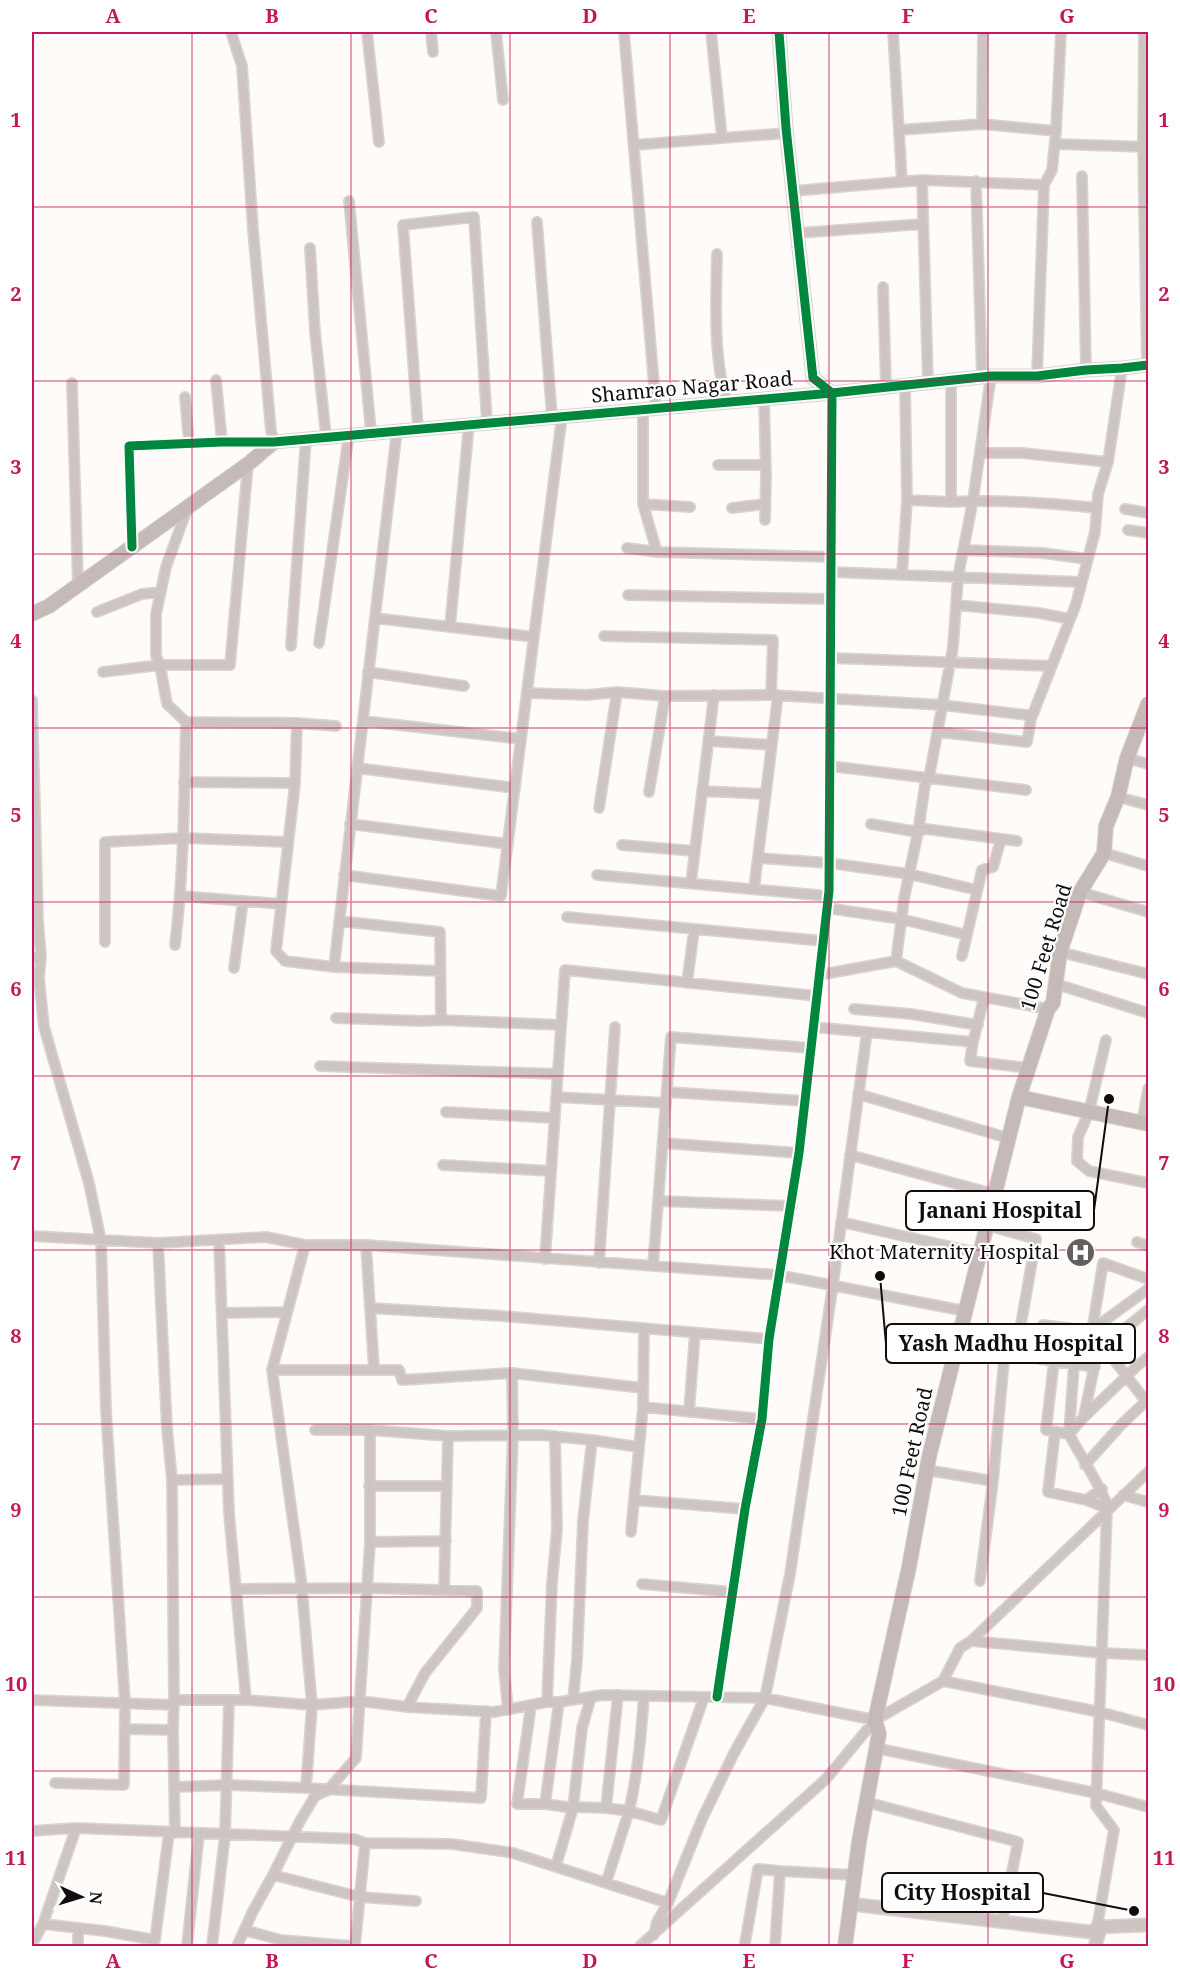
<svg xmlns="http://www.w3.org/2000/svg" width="1180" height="1978" viewBox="0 0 1180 1978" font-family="'Noto Serif',serif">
	<rect width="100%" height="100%" fill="#fefbf9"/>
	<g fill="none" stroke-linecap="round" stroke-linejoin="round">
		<defs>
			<path id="minor" d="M 367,32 L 379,142
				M 431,32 L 433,52
				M 496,32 L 503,100
				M 624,32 L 656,408
				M 711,32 L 722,138
				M 893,32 L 902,182
				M 983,32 L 982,124 L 1056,131
				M 1144,32 L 1143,146 L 1147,365
				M 899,130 L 982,124
				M 1055,144 L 1148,147
				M 634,145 L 787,133
				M 1082,176 L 1086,370
				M 976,181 L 982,377
				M 793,191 L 922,180
				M 349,201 L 371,432
				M 537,222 L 552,417
				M 798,233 L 923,224
				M 310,248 L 315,332 L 326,436
				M 717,254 C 716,300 713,359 727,402
				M 883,287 L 886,387
				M 1037,376 L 1044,185 L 1052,170 L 1056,131 L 1061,32
				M 216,380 L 222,442
				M 951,380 L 951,502 C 1000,499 1049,503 1097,508
				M 72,383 L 78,585
				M 928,383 L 922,180 L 1044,185
				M 185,397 L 189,443
				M 764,399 L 766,477 L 765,520
				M 643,409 L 643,504 L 690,507
				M 418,428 L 403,225 L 474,217 L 487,422
				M 980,453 L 1022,453 L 1108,462
				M 718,465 L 766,465
				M 907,500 L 951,502
				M 643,504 L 657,552
				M 732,508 L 765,504
				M 187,509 L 166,567 L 156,614 L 156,656 L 160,665 L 167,704 L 186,722 L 297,723 L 336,726
				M 1125,509 L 1148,513
				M 1128,530 L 1148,533
				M 132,547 L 129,446 L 222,442 L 274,442 L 271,431 L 253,230 L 242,66 L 231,32
				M 627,548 L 657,552 L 831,557
				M 964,550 L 1043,553 L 1087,559
				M 831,572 L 1081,582
				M 902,574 L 907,500 L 905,385
				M 628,595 L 831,599
				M 956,605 L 1039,613 L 1070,619
				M 97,612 L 142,594 L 161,592
				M 375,618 L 534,637
				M 450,627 L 469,424
				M 604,636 L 773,640 L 771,695
				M 319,643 L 349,434
				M 291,646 L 306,438
				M 830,658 L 1051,666
				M 103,672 L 160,665 L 230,665 L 248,464
				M 368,672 L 464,686
				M 527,693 L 587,695 L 617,692
				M 32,700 L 38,920 L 41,957 L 32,958
				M 1031,719 L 1076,604 L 1095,532 L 1098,494 L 1108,462 L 1122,368
				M 363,721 L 521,739
				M 297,723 L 295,783 L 276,951 L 285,961 L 334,967 L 440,971
				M 708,741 L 772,745
				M 1127,758 L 1148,764
				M 830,766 L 1026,790
				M 357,768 L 515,788
				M 184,782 L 295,783
				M 702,791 L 766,794
				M 649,792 L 665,696
				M 1118,797 L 1148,805
				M 599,808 L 617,692 L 665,696 L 771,695 L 942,705 L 1027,715 L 1031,719 L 1027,742 L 938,732
				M 350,824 L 508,844
				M 871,824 L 918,832 L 926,829 L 1017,841
				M 622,845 L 695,851
				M 1104,853 L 1148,866
				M 758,858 L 829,863 L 909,874 L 977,890
				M 344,875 L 501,896 L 562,416
				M 597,875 L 828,896
				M 691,883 L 714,695
				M 754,889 L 778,695
				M 1080,892 L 1148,912
				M 181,896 L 281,904
				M 827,908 L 901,919 L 967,935
				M 567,917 L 823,941
				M 339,921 L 440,932 L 441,1020
				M 105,942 L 105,842 L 184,838 L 287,842
				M 175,945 C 184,871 184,797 186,722
				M 1060,952 L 1148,974
				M 962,956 L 982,870 L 993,867 L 1001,839
				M 41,957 L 39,978 L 44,1027 L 89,1183 L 101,1241 L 106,1411 L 125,1703 L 124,1785 L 55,1783
				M 896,961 L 904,899 L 918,832 L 925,785 L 929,778 L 953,647 L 958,577 L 973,500 L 991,376
				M 334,967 L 397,430
				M 234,968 L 243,901
				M 819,975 L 896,961 L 962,993 L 1048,1009
				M 687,983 L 694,930
				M 1056,984 L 1148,1013
				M 854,1009 L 911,1014 L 978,1025
				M 336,1018 L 422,1021 L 441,1020 L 561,1025
				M 813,1027 L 973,1042 L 984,998
				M 1106,1040 L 1089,1112 L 1078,1137 L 1077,1161 L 1089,1171 L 1148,1183
				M 973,1042 L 970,1061 L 1028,1068
				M 320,1066 L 557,1074
				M 667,1092 L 805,1101
				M 858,1094 L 1008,1138
				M 556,1097 L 666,1103
				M 446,1112 L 554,1118
				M 1142,1123 L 1148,1089
				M 663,1143 L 799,1153
				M 850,1155 L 994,1194
				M 443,1165 L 551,1171
				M 658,1201 L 792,1206
				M 841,1222 L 979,1253
				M 32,1236 L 158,1243 L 266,1237 L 305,1245 L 366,1245 L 779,1275 L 965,1311
				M 219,1240 L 229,1513 L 246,1700
				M 1137,1242 L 1148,1246
				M 158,1243 L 167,1428 L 172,1480 L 174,1700 L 173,1730 L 175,1833
				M 305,1245 L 272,1370 L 301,1579 L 312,1705 L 306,1788 L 481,1798 L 486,1711
				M 366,1245 L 374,1369
				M 545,1259 L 565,970 L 817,996
				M 599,1263 L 615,1027
				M 653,1266 L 671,1037 L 811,1048
				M 370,1308 L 502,1316 L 769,1339
				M 222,1313 L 287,1312
				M 1043,1325 L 1092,1331 L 1148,1404
				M 1093,1329 L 1148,1289
				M 1092,1331 L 1103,1263 L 1148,1279
				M 1105,1345 L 1148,1310
				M 1039,1359 L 1095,1367
				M 1054,1361 L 1046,1430 L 1069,1434 L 1074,1364
				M 272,1370 L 399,1370 L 402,1380 L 512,1373 L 643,1388
				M 643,1407 L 644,1329
				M 689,1412 L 695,1333
				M 1084,1415 L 1100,1340
				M 315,1430 L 370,1430 L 448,1436 L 444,1590
				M 1055,1432 L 1048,1492 L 1086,1500 L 1102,1489
				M 448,1436 L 541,1435 L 592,1440 L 638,1447
				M 1085,1465 L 1121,1425 L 1148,1399
				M 926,1470 L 993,1481
				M 172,1480 L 228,1479
				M 369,1486 L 447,1486
				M 1123,1495 L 1148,1502
				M 1086,1500 L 1109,1509
				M 745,1509 L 634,1500 L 643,1407 L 762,1419
				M 1109,1509 C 1099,1482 1082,1459 1069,1434 L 1083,1418 L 1136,1367 L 1148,1357
				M 631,1532 L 634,1500
				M 370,1542 L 446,1541
				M 980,1581 L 993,1481 L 1006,1338 L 1018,1341 L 1036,1239 L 986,1225
				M 642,1584 L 732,1592
				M 237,1589 L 367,1588 L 477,1591 L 477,1608 L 425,1673 L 407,1707
				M 971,1641 L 1102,1653 L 1148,1655
				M 943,1681 L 1100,1712 L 1148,1725
				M 644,1696 C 641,1735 638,1773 629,1811 L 661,1820 L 704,1697
				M 717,1697 L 745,1509 L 762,1419 L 769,1339 L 799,1153 L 829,891 L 832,393
				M 32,1700 L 174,1705
				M 174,1700 L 246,1700 L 312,1705 L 361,1701 L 407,1707 L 494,1712 L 547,1702 L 559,1702 L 602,1695 L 765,1698 L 875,1720
				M 573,1700 L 577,1660 L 583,1521 L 592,1440
				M 547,1702 L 552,1583 L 557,1529 L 555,1436
				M 531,1706 L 517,1804 L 545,1804 L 559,1702
				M 508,1710 L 504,1668 L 513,1434 L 512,1373
				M 125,1729 L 173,1730
				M 875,1748 L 1096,1793 L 1148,1807
				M 175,1787 L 227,1785 L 306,1788
				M 866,1802 L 1018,1842 L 1002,1922
				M 545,1804 L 573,1808 L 582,1728 L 591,1697
				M 573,1807 L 606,1808 L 618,1695
				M 606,1808 L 629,1811 L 606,1883
				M 32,1831 L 76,1828 L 354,1839 L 365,1843 L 452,1844 L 513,1853 L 668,1903
				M 556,1866 L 573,1808
				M 273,1875 L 360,1897 L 416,1901
				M 43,1924 L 76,1828
				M 1097,1927 L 1114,1830 L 1096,1806 L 1107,1510
				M 244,1930 L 281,1940 L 353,1946
				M 654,1935 L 657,1922 L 668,1903 L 702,1819 L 734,1753 L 765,1698 L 790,1574 L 833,1284 L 867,1032
				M 745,1943 L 758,1869 L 780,1871
				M 32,1944 L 43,1924 L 105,1931 L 155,1940 L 169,1833
				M 78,1946 L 78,1928
				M 187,1946 L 199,1834
				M 212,1946 L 225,1835 L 229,1701
				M 237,1946 L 253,1911 L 273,1875 L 300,1821 L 315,1796 L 328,1790 L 356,1758 L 370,1542 L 370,1430
				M 355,1946 L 365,1843
				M 640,1946 L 826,1779 L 875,1720 L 943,1681 L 960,1648 L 971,1641 L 1148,1472
				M 775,1946 L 780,1871 L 854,1875"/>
			<path id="tertiary" d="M 779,32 L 786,128 L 813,378 L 832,393
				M 274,442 L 832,393 L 991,376 L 1037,376 L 1086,370 L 1122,368 L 1148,365
				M 850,1904 L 1099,1933
				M 1095,1946 L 1099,1933 L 1097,1927 L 1148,1925"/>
			<path id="secondary" d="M 32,614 L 49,606 L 248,464 L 274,442
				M 1019,1097 L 1148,1124
				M 845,1946 L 859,1842 L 879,1734 L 875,1720 L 909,1567 L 929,1457 L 1019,1097 L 1048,1009 L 1053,1003 L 1060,952 L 1080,892 L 1104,853 L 1106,826 L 1118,797 L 1127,758 L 1148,704"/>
		</defs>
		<!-- minor casing -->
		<use href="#minor" stroke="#d7d5d4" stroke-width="12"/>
		<!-- tertiary casing -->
		<use href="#tertiary" stroke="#d7d5d4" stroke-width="15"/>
		<!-- secondary casing -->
		<use href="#secondary" stroke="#d7d5d4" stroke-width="16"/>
		<!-- minor -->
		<use href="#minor" stroke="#cec5c3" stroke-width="9"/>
		<!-- tertiary -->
		<use href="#tertiary" stroke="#cec5c3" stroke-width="12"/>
		<!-- secondary -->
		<use href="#secondary" stroke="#c5bab8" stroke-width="14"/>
		<defs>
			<path id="cycleway" d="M 132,547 L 129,446 L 222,442 L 274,442 L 832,393 L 991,376 L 1037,376 L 1086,370 L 1122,368 L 1148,365
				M 717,1697 L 745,1509 L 762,1419 L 769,1339 L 799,1153 L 829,891 L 832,393 L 813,378 L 786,128 L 779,32"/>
		</defs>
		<!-- cycleway casing -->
		<use href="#cycleway" stroke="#fff" stroke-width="13"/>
		<!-- cycleway -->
		<use href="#cycleway" stroke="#00873e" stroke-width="9"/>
	</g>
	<!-- grid -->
	<path fill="none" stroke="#c2185b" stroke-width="1.5" stroke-opacity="0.55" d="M 192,32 L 192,1946M 351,32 L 351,1946M 510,32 L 510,1946M 670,32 L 670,1946M 829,32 L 829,1946M 988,32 L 988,1946M 32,207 L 1148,207M 32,381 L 1148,381M 32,554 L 1148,554M 32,728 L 1148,728M 32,902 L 1148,902M 32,1076 L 1148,1076M 32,1250 L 1148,1250M 32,1424 L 1148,1424M 32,1597 L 1148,1597M 32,1771 L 1148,1771"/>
	<!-- icons -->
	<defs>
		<symbol id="hospital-disc" viewBox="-11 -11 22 22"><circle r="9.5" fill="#63605f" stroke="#fff"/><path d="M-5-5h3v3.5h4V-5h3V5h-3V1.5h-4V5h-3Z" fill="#fff"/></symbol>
	</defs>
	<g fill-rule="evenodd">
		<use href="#hospital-disc" x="1064" y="1236" width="33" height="33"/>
	</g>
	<g text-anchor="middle" stroke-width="4.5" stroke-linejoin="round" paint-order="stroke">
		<!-- street labels -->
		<g font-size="20" fill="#100d0c" stroke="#fff">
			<text transform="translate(692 387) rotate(-5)" y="7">Shamrao Nagar Road</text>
			<text transform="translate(1046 947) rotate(-73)" y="7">100 Feet Road</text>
			<text transform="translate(912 1452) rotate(-78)" y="7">100 Feet Road</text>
		</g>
		<!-- poi labels -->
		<g font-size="20" fill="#100d0c" stroke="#fff" text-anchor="end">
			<text x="1059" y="1259">Khot Maternity Hospital</text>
		</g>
	</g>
	<!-- callouts -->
	<path fill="none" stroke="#100d0c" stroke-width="2" d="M1109 1099L1094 1210M880 1276L886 1344M1134 1911L1043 1893"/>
	<g fill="#100d0c" stroke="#fff" stroke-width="2">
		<circle cx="1109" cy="1099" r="6"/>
		<circle cx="880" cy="1276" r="6"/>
		<circle cx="1134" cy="1911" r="6"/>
	</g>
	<g fill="#fff" stroke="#100d0c" stroke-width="2">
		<rect x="906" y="1191" width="188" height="39" rx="6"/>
		<rect x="886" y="1324" width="249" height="39" rx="6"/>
		<rect x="882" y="1873" width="161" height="39" rx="6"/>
	</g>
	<g font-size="21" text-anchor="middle" font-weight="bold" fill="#100d0c">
		<text x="1000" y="1218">Janani Hospital</text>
		<text x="1011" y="1351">Yash Madhu Hospital</text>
		<text x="962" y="1900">City Hospital</text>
	</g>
	<!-- border -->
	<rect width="1180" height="1978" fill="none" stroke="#ffffff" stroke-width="66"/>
	<!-- north arrow -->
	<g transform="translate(81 1897) rotate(94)" stroke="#ffffff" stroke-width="4.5" paint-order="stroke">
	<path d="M0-4.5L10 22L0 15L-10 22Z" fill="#100d0c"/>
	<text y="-9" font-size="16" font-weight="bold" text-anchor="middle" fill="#100d0c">N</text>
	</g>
	<rect x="33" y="33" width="1114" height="1912" fill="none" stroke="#c2185b" stroke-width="2"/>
	<g font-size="20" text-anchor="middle" font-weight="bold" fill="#c2185b">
		<text x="113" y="23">A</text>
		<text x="272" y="23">B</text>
		<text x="431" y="23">C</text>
		<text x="590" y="23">D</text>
		<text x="749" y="23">E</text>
		<text x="908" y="23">F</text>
		<text x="1067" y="23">G</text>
		<text x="16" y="127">1</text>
		<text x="1164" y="127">1</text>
		<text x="16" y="301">2</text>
		<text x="1164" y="301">2</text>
		<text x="16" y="474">3</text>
		<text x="1164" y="474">3</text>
		<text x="16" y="648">4</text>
		<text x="1164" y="648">4</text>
		<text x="16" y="822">5</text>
		<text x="1164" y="822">5</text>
		<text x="16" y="996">6</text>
		<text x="1164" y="996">6</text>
		<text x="16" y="1170">7</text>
		<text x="1164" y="1170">7</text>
		<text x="16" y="1343">8</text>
		<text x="1164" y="1343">8</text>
		<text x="16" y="1517">9</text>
		<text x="1164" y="1517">9</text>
		<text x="16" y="1691">10</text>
		<text x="1164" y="1691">10</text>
		<text x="16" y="1865">11</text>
		<text x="1164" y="1865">11</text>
		<text x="113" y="1968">A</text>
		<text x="272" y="1968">B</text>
		<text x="431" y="1968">C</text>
		<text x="590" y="1968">D</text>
		<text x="749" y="1968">E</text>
		<text x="908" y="1968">F</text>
		<text x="1067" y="1968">G</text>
	</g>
</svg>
